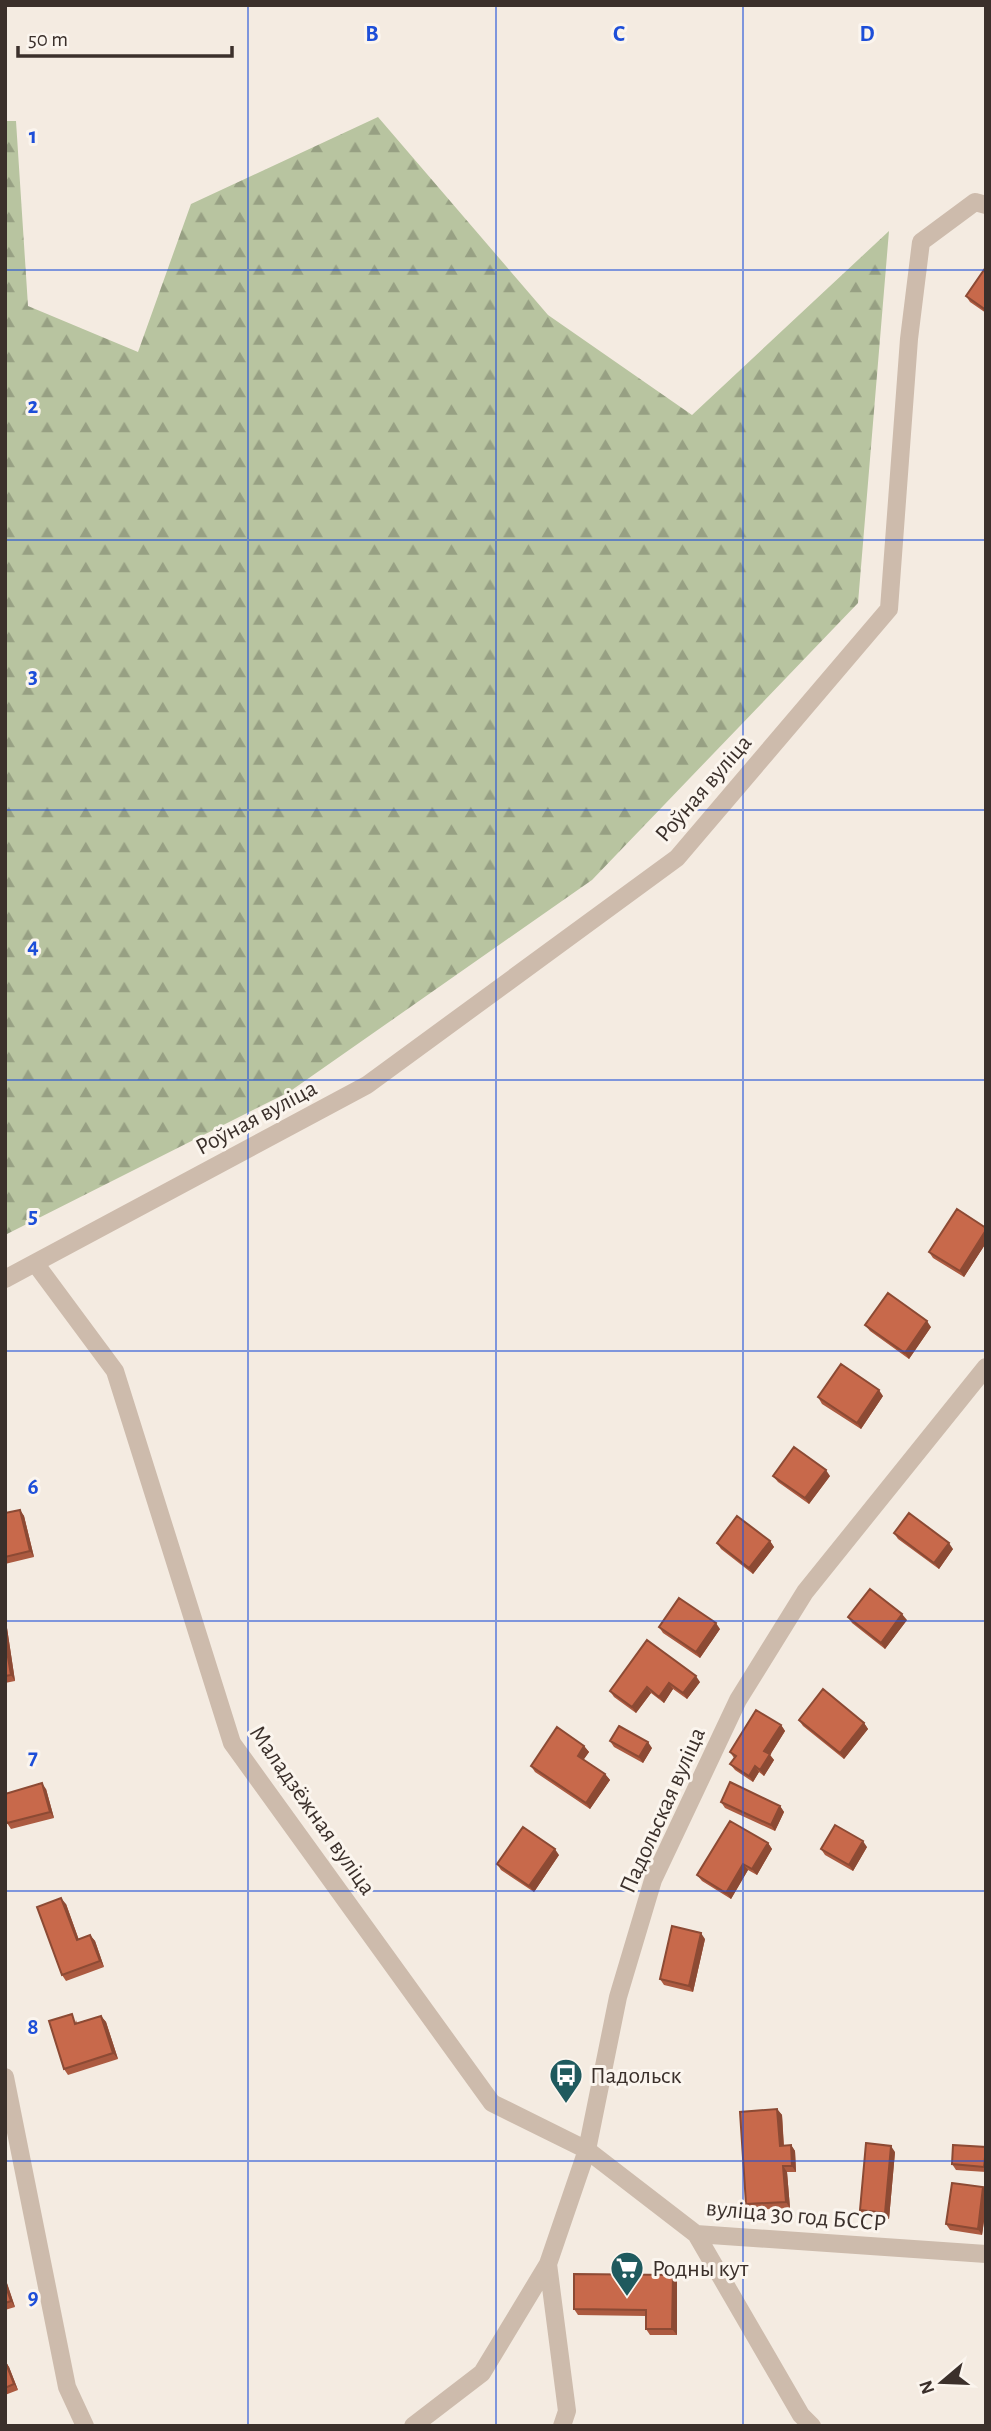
<svg xmlns="http://www.w3.org/2000/svg" width="991" height="2431" viewBox="0 0 991 2431" font-family="'Alegreya Sans',sans-serif">
	<defs>
		<pattern id="forest-firs" width="22" height="20" patternUnits="userSpaceOnUse" patternTransform="scale(1.75)"><rect width="22" height="20" fill="#b8c4a0"/><path d="M5 1l3.5 6h-7zM16 11l3.5 6h-7z" fill="#97a083"/></pattern>
	</defs>
	<rect width="100%" height="100%" fill="#f4ebe1"/>
	<!-- forest -->
	<path fill="url(#forest-firs)" d="M 378,117 L 548,315 L 692,415 L 889,231 L 858,603 L 592,880 L 289,1092 L 5,1235 L 5,121 L 16,121 L 28,306 L 138,352 L 191,204 Z"/>
	<g fill="none" stroke-linecap="round" stroke-linejoin="round">
		<!-- street -->
		<path stroke="#cdbbac" stroke-width="18" d="M 35,1263 L 115,1371 L 232,1743 L 492,2103 L 587,2150 L 696,2234 L 986,2254
			M 5,1279 L 367,1085 L 677,858 L 889,609 L 909,339 L 921,242 L 975,202 L 986,205
			M 5,2077 L 67,2387 L 85,2426
			M 696,2234 L 801,2415 L 812,2426
			M 413,2426 L 482,2373 L 548,2264
			M 562,2426 L 567,2411 L 548,2264 L 587,2150 L 618,1997 L 653,1880 L 738,1700 L 805,1592 L 986,1367"/>
	</g>
	<!-- wall -->
	<path fill="#ac5a40" d="M 986,267 L 986,313 L 970,302 L 966,296 Z
		M 986,1228 L 986,1243 L 964,1277 L 933,1258 L 929,1252 Z
		M 865,1325 L 931,1327 L 909,1359 L 870,1331 Z
		M 883,1396 L 861,1429 L 822,1404 L 818,1397 Z
		M 773,1476 L 830,1476 L 809,1504 L 778,1482 Z
		M 20,1510 L 24,1516 L 34,1557 L 5,1564 L 5,1513 Z
		M 894,1533 L 953,1549 L 939,1569 L 898,1539 Z
		M 770,1541 L 774,1547 L 753,1574 L 721,1549 L 717,1543 Z
		M 848,1617 L 907,1620 L 885,1649 L 852,1623 Z
		M 5,1626 L 7,1628 L 15,1681 L 5,1683 Z
		M 659,1627 L 720,1629 L 700,1658 L 663,1633 Z
		M 700,1682 L 687,1699 L 673,1689 L 664,1703 L 651,1693 L 636,1713 L 614,1697 L 610,1691 Z
		M 799,1720 L 864,1723 L 868,1729 L 844,1759 L 803,1726 Z
		M 781,1725 L 785,1731 L 770,1755 L 774,1760 L 764,1776 L 759,1772 L 753,1782 L 735,1770 L 730,1764 L 734,1758 L 730,1752 Z
		M 610,1741 L 652,1748 L 643,1763 L 614,1747 Z
		M 584,1746 L 589,1752 L 583,1760 L 605,1774 L 610,1780 L 590,1809 L 535,1772 L 531,1766 Z
		M 46,1789 L 54,1818 L 11,1829 L 7,1823 Z
		M 721,1802 L 780,1806 L 784,1812 L 775,1831 L 725,1808 Z
		M 768,1843 L 772,1849 L 757,1875 L 748,1870 L 731,1899 L 702,1881 L 697,1875 Z
		M 867,1847 L 853,1871 L 825,1855 L 821,1849 Z
		M 559,1855 L 534,1892 L 501,1870 L 497,1864 Z
		M 66,1904 L 79,1940 L 90,1935 L 95,1941 L 104,1967 L 66,1981 L 62,1975 Z
		M 705,1939 L 693,1992 L 664,1985 L 660,1979 Z
		M 101,2016 L 106,2022 L 118,2059 L 68,2075 L 64,2069 L 76,2020 L 77,2023 Z
		M 777,2109 L 782,2115 L 784,2146 L 791,2145 L 795,2151 L 796,2172 L 787,2172 L 790,2208 L 750,2210 L 746,2204 Z
		M 986,2147 L 986,2172 L 956,2170 L 952,2164 Z
		M 895,2152 L 889,2219 L 864,2216 L 860,2210 Z
		M 983,2187 L 986,2191 L 986,2207 L 982,2235 L 950,2230 L 946,2224 Z
		M 5,2278 L 15,2307 L 5,2310 Z
		M 677,2281 L 677,2335 L 650,2335 L 646,2329 L 646,2316 L 578,2315 L 574,2309 Z
		M 5,2361 L 9,2367 L 18,2390 L 5,2395 Z"/>
	<!-- shaded-wall -->
	<path fill="#8c4a34" d="M 986,1230 L 986,1243 L 964,1277 L 960,1271 Z
		M 927,1321 L 931,1327 L 909,1359 L 905,1353 Z
		M 879,1390 L 883,1396 L 861,1429 L 857,1423 Z
		M 826,1470 L 830,1476 L 809,1504 L 805,1498 Z
		M 20,1510 L 24,1516 L 34,1557 L 30,1551 Z
		M 770,1541 L 774,1547 L 753,1574 L 749,1568 Z
		M 949,1543 L 953,1549 L 939,1569 L 934,1563 Z
		M 902,1614 L 907,1620 L 885,1649 L 881,1643 Z
		M 716,1623 L 720,1629 L 700,1658 L 696,1652 Z
		M 5,1626 L 7,1628 L 15,1681 L 11,1675 L 5,1639 Z
		M 696,1676 L 700,1682 L 687,1699 L 683,1693 Z
		M 669,1683 L 673,1689 L 664,1703 L 659,1697 Z
		M 647,1687 L 651,1693 L 636,1713 L 632,1707 Z
		M 864,1723 L 868,1729 L 844,1759 L 840,1753 Z
		M 781,1725 L 785,1731 L 770,1755 L 774,1760 L 764,1776 L 760,1770 L 764,1751 Z
		M 648,1742 L 652,1748 L 643,1763 L 639,1757 Z
		M 584,1746 L 589,1752 L 582,1762 L 578,1756 Z
		M 755,1766 L 759,1772 L 753,1782 L 749,1776 Z
		M 605,1774 L 610,1780 L 590,1809 L 586,1803 Z
		M 42,1783 L 46,1789 L 54,1818 L 50,1812 Z
		M 780,1806 L 784,1812 L 775,1831 L 771,1825 Z
		M 863,1841 L 867,1847 L 853,1871 L 849,1865 Z
		M 768,1843 L 772,1849 L 757,1875 L 752,1869 Z
		M 555,1849 L 559,1855 L 534,1892 L 529,1886 Z
		M 743,1864 L 748,1870 L 731,1899 L 726,1893 Z
		M 61,1898 L 66,1904 L 81,1946 L 77,1940 Z
		M 701,1933 L 705,1939 L 693,1992 L 689,1986 Z
		M 90,1935 L 95,1941 L 104,1967 L 100,1961 Z
		M 101,2016 L 106,2022 L 118,2059 L 113,2053 Z
		M 777,2109 L 782,2115 L 784,2152 L 780,2146 Z
		M 791,2145 L 795,2151 L 796,2172 L 792,2166 Z
		M 891,2146 L 895,2152 L 889,2219 L 885,2213 Z
		M 783,2166 L 787,2172 L 790,2208 L 786,2202 Z
		M 983,2187 L 986,2191 L 986,2207 L 982,2235 L 978,2229 Z
		M 673,2275 L 677,2281 L 677,2335 L 672,2329 Z
		M 5,2278 L 6,2280 L 15,2307 L 11,2301 L 5,2284 Z
		M 5,2361 L 9,2367 L 18,2390 L 14,2384 Z"/>
	<!-- building -->
	<path fill="#c8694b" stroke="#8c4a34" stroke-width="2" d="M 986,267 L 986,310 L 966,296 Z
		M 957,1209 L 986,1228 L 986,1230 L 960,1271 L 929,1252 Z
		M 888,1293 L 927,1321 L 905,1353 L 865,1325 Z
		M 841,1364 L 879,1390 L 857,1423 L 818,1397 Z
		M 794,1447 L 826,1470 L 805,1498 L 773,1476 Z
		M 20,1510 L 30,1551 L 5,1557 L 5,1513 Z
		M 909,1513 L 949,1543 L 934,1563 L 894,1533 Z
		M 737,1516 L 770,1541 L 749,1568 L 717,1543 Z
		M 870,1589 L 902,1614 L 881,1643 L 848,1617 Z
		M 679,1598 L 716,1623 L 696,1652 L 659,1627 Z
		M 5,1639 L 11,1675 L 5,1676 Z
		M 647,1640 L 696,1676 L 683,1693 L 669,1683 L 659,1697 L 647,1687 L 632,1707 L 610,1691 Z
		M 823,1689 L 864,1723 L 840,1753 L 799,1720 Z
		M 756,1710 L 781,1725 L 764,1751 L 770,1754 L 760,1770 L 755,1766 L 749,1776 L 730,1764 L 736,1756 L 730,1752 Z
		M 619,1726 L 648,1742 L 639,1757 L 610,1741 Z
		M 557,1727 L 584,1746 L 578,1756 L 605,1774 L 586,1803 L 531,1766 Z
		M 730,1782 L 780,1806 L 771,1825 L 721,1802 Z
		M 42,1783 L 50,1812 L 7,1823 L 5,1818 L 5,1794 Z
		M 730,1821 L 768,1843 L 752,1869 L 743,1864 L 726,1893 L 697,1875 Z
		M 835,1825 L 863,1841 L 849,1865 L 821,1849 Z
		M 523,1827 L 555,1849 L 529,1886 L 497,1864 Z
		M 61,1898 L 77,1940 L 90,1935 L 100,1961 L 62,1975 L 37,1907 Z
		M 672,1926 L 701,1933 L 689,1986 L 660,1979 Z
		M 72,2014 L 75,2024 L 101,2016 L 113,2053 L 64,2069 L 49,2021 Z
		M 777,2109 L 780,2146 L 791,2145 L 792,2166 L 783,2166 L 786,2202 L 746,2204 L 740,2112 Z
		M 866,2143 L 891,2146 L 885,2213 L 860,2210 Z
		M 953,2145 L 986,2147 L 984,2167 L 952,2164 Z
		M 952,2183 L 983,2187 L 978,2229 L 946,2224 Z
		M 574,2274 L 673,2275 L 672,2329 L 646,2329 L 646,2310 L 574,2309 Z
		M 5,2284 L 11,2301 L 5,2303 Z
		M 5,2361 L 14,2384 L 5,2388 Z"/>
	<!-- grid -->
	<path fill="none" stroke="#1d4ed8" stroke-width="2" stroke-opacity="0.55" d="M 248,5 L 248,2426M 496,5 L 496,2426M 743,5 L 743,2426M 5,270 L 986,270M 5,540 L 986,540M 5,810 L 986,810M 5,1080 L 986,1080M 5,1351 L 986,1351M 5,1621 L 986,1621M 5,1891 L 986,1891M 5,2161 L 986,2161"/>
	<!-- icons -->
	<defs>
		<symbol id="bus-pin" viewBox="-11 -11 22 30"><path d="M0 17L-7.5 6A9.5 9.5 0 1 1 7.5 6Z" fill="#1f5a5e" stroke="#fbf5ee"/><path d="M-5-6H5V4H4V6H2V4H-2V6H-4V4H-5ZM-3.5-4V0h7V-4ZM-3.5 1.2v1.5H-2V1.2ZM2 1.2v1.5H3.5V1.2Z" fill="#fff"/></symbol>
		<symbol id="supermarket-pin" viewBox="-11 -11 22 30"><path d="M0 17L-7.5 6A9.5 9.5 0 1 1 7.5 6Z" fill="#1f5a5e" stroke="#fbf5ee"/><path d="M-6-5.5h2.5l.6 2H6L4.5 2H-2.5L-4.4-4H-6ZM-1.5 3.2a1.3 1.3 0 1 0 .1 0ZM3 3.2a1.3 1.3 0 1 0 .1 0Z" fill="#fff"/></symbol>
	</defs>
	<g fill-rule="evenodd">
		<use href="#bus-pin" x="547" y="2056" width="38" height="52"/>
		<use href="#supermarket-pin" x="608" y="2249" width="38" height="52"/>
	</g>
	<g text-anchor="middle" stroke-width="6" stroke-linejoin="round" paint-order="stroke">
		<!-- street labels -->
		<g font-size="24" fill="#3b302b" stroke="#fbf5ee">
			<text transform="translate(703 788) rotate(-49)" y="8">Роўная вуліца</text>
			<text transform="translate(256 1117) rotate(-28)" y="8">Роўная вуліца</text>
			<text transform="translate(313 1810) rotate(55)" y="8">Маладзёжная вуліца</text>
			<text transform="translate(662 1810) rotate(-66)" y="8">Падольская вуліца</text>
			<text transform="translate(796 2215) rotate(5)" y="8">вуліца 30 год БССР</text>
		</g>
		<!-- poi labels -->
		<g font-size="24" fill="#3b302b" stroke="#fbf5ee" text-anchor="start">
			<text x="590" y="2083">Падольск</text>
			<text x="652" y="2276">Родны кут</text>
		</g>
	</g>
	<g font-size="23" text-anchor="middle" font-weight="bold" fill="#1d4ed8" stroke="#fbf5ee" stroke-width="6" stroke-linejoin="round" paint-order="stroke">
		<text x="372" y="41">B</text>
		<text x="619" y="41">C</text>
		<text x="867" y="41">D</text>
		<text x="33" y="143">1</text>
		<text x="33" y="413">2</text>
		<text x="33" y="683">3</text>
		<text x="33" y="953">4</text>
		<text x="33" y="1223">5</text>
		<text x="33" y="1494">6</text>
		<text x="33" y="1764">7</text>
		<text x="33" y="2034">8</text>
		<text x="33" y="2304">9</text>
	</g>
	<!-- border -->
	<rect width="991" height="2431" fill="none" stroke="#3b302b" stroke-width="14"/>
	<!-- north arrow -->
	<g transform="translate(942 2382) rotate(251)" stroke="#fbf5ee" stroke-width="5" paint-order="stroke">
	<path d="M0-5L12 26L0 18L-12 26Z" fill="#3b302b"/>
	<text y="-10" font-size="19" font-weight="bold" text-anchor="middle" fill="#3b302b">N</text>
	</g>
	<!-- scale -->
	<path d="M18 46v10h214v-10" fill="none" stroke="#3b302b" stroke-width="3.5"/>
	<text x="28" y="46" font-size="21" fill="#3b302b" stroke="#fbf5ee" stroke-width="5" paint-order="stroke">50 m</text>
</svg>
